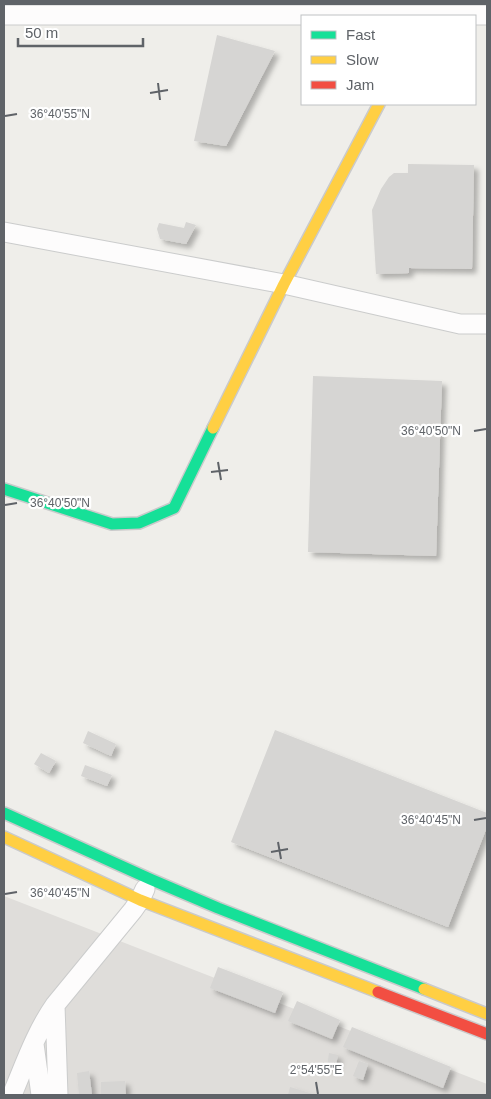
<svg xmlns="http://www.w3.org/2000/svg" width="491" height="1099" viewBox="0 0 491 1099" font-family="Helvetica,sans-serif">
	<defs>
		<filter id="shadow"><feDropShadow dx="4.5" dy="4.5" stdDeviation="2.5" flood-color="#0004"/></filter>
	</defs>
	<rect width="100%" height="100%" fill="#efeeea"/>
	<!-- industrial -->
	<path fill="#dfddda" d="M 4,896 L 487,1084 L 487,1095 L 4,1095 Z"/>
	<!-- building -->
	<path fill="#d6d5d3" filter="url(#shadow)" d="M 217,35 L 275,51 L 226,146 L 194,141 Z
		M 408,164 L 474,165 L 472,269 L 409,268 L 409,273 L 376,274 L 372,210 L 381,189 L 389,177 L 394,173 L 408,173 Z
		M 186,222 L 196,225 L 186,244 L 160,239 L 157,229 L 159,223 L 184,228 Z
		M 313,376 L 442,381 L 436,556 L 308,552 Z
		M 275,730 L 487,813 L 487,827 L 448,927 L 231,842 Z
		M 88,731 L 116,744 L 111,756 L 83,743 Z
		M 41,753 L 56,761 L 49,773 L 34,764 Z
		M 85,765 L 112,775 L 107,786 L 81,776 Z
		M 218,967 L 283,992 L 275,1013 L 210,988 Z
		M 297,1001 L 340,1020 L 332,1039 L 288,1021 Z
		M 352,1027 L 451,1067 L 443,1088 L 343,1047 Z
		M 329,1053 L 338,1055 L 335,1069 L 327,1067 Z
		M 359,1061 L 368,1064 L 363,1080 L 353,1076 Z
		M 89,1071 L 92,1095 L 79,1095 L 77,1073 Z
		M 125,1081 L 126,1095 L 101,1095 L 101,1082 Z
		M 290,1087 L 316,1095 L 288,1095 Z"/>
	<g fill="none" stroke-linecap="round" stroke-linejoin="round">
		<defs>
			<path id="street" d="M 4,15 L 487,15
				M 4,232 L 284,284 L 460,324 L 487,324
				M 55,1005 L 58,1095
				M 34,1044 L 41,1095
				M 12,1095 C 25,1064 36,1032 55,1005 L 133,910 L 140,900 L 145,889"/>
			<path id="fast" d="M 4,489 L 112,524 L 139,523 L 174,508 L 213,428
				M 4,813 L 150,879 L 218,908 L 424,989"/>
			<path id="slow" d="M 213,428 L 284,284 L 379,104
				M 4,837 L 140,900 L 378,992
				M 424,989 L 487,1014"/>
			<path id="jam" d="M 378,992 L 487,1034"/>
		</defs>
		<!-- street casing -->
		<use href="#street" stroke="#cbcccc" stroke-width="21"/>
		<!-- fast casing -->
		<use href="#fast" stroke="#cacacb" stroke-width="14"/>
		<!-- slow casing -->
		<use href="#slow" stroke="#cacacb" stroke-width="14"/>
		<!-- jam casing -->
		<use href="#jam" stroke="#cacacb" stroke-width="14"/>
		<!-- street -->
		<use href="#street" stroke="#fdfcfc" stroke-width="19"/>
		<!-- fast -->
		<use href="#fast" stroke="#16e098" stroke-width="11"/>
		<!-- slow -->
		<use href="#slow" stroke="#ffcf43" stroke-width="11"/>
		<!-- jam -->
		<use href="#jam" stroke="#f24e42" stroke-width="11"/>
	</g>
	<!-- ticks -->
	<path fill="none" stroke="#5f6368" stroke-width="2" d="M 158,83 L 160,100M 150,93 L 168,90M 5,116 L 17,114M 474,431 L 486,429M 218,462 L 221,480M 211,472 L 228,470M 5,505 L 17,503M 474,820 L 486,818M 278,842 L 281,859M 271,852 L 288,849M 5,894 L 17,892M 316,1082 L 318,1094"/>
	<g font-size="12" text-anchor="middle" fill="#5f6368" stroke="#fff" stroke-width="4.5" stroke-linejoin="round" paint-order="stroke">
		<text x="60" y="118">36°40'55"N</text>
		<text x="431" y="435">36°40'50"N</text>
		<text x="60" y="507">36°40'50"N</text>
		<text x="431" y="824">36°40'45"N</text>
		<text x="60" y="897">36°40'45"N</text>
		<text x="316" y="1074">2°54'55"E</text>
	</g>
	<!-- border -->
	<rect width="491" height="1099" fill="none" stroke="#5f6368" stroke-width="10"/>
	<!-- legend -->
	<rect x="301" y="15" width="175" height="90" fill="#ffffff" stroke="#bfc1c3"/>
	<rect x="311" y="31" width="25" height="8" fill="#16e098" stroke="#bfc1c3"/>
	<text x="346" y="40" font-size="15" fill="#5f6368">Fast</text>
	<rect x="311" y="56" width="25" height="8" fill="#ffcf43" stroke="#bfc1c3"/>
	<text x="346" y="65" font-size="15" fill="#5f6368">Slow</text>
	<rect x="311" y="81" width="25" height="8" fill="#f24e42" stroke="#bfc1c3"/>
	<text x="346" y="90" font-size="15" fill="#5f6368">Jam</text>
	<!-- scale -->
	<path d="M18 38v8h125v-8" fill="none" stroke="#5f6368" stroke-width="2.5"/>
	<text x="25" y="38" font-size="15" fill="#5f6368" stroke="#ffffff" stroke-width="4" paint-order="stroke">50 m</text>
</svg>
